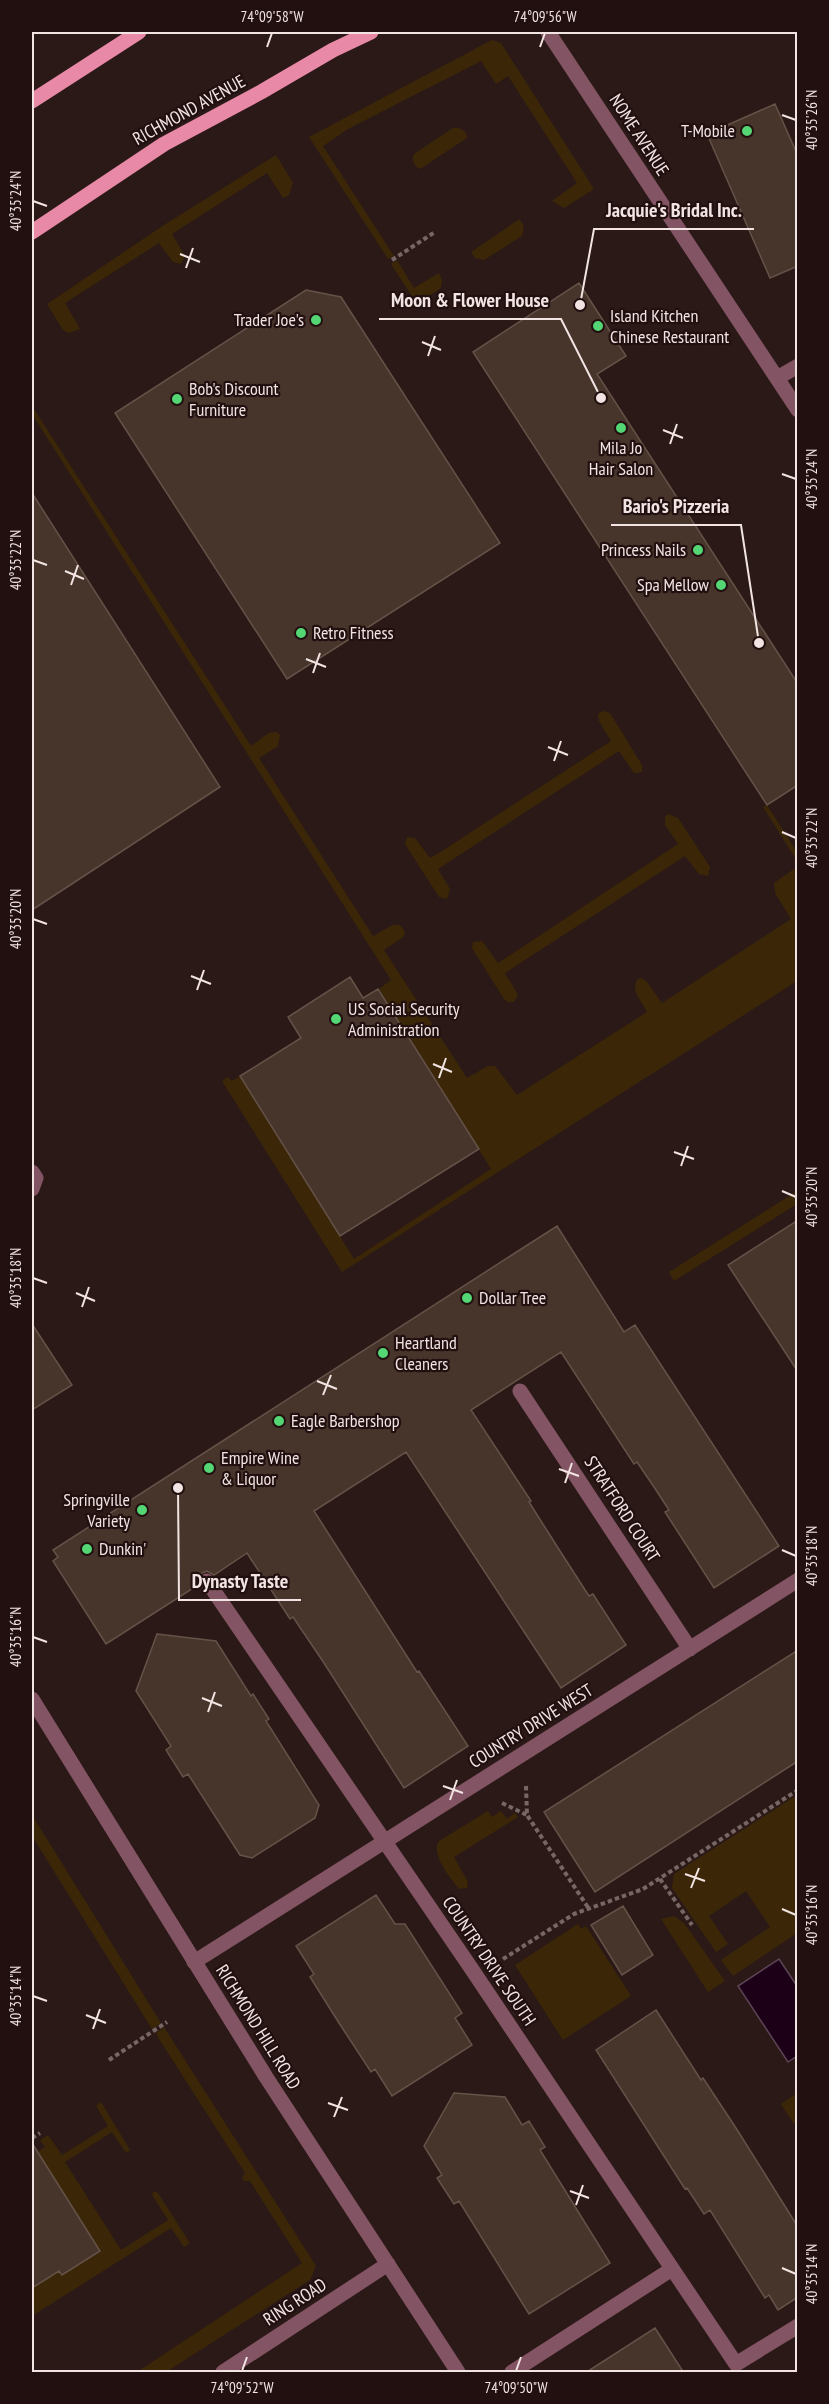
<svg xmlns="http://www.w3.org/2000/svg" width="829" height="2404" viewBox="0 0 829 2404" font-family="'PT Sans Narrow',sans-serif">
	<rect width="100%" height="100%" fill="#2b1917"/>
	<!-- green -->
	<path fill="#3b2707" d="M 492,40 L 501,43 L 594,189 L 564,208 L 552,201 L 577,183 L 508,76 L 496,84 L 481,61 L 348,129 L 323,146 L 392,253 L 394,256 L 388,259 L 309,137 Z
		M 453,128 C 460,127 467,131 467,138 L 420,169 C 414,166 411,160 414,154 Z
		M 276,155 L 293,183 L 289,195 L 283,198 L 267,173 L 172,234 L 185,256 L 181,264 L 173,262 L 159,243 L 65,303 L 80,329 L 69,333 L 63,330 L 47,304 L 164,225 Z
		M 518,220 L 520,220 L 524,226 L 522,236 L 484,260 L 475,258 L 471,252 Z
		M 397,260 L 414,288 L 439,273 L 442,280 L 441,288 L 417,304 L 391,264 Z
		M 32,406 L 251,746 L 269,733 L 277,732 L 280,735 L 278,746 L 259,758 L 373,936 C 384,931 400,915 405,933 L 403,937 L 384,950 L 467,1078 L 488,1066 L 495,1066 L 517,1095 L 647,1012 C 642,1001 629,990 638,979 L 642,978 L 647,982 L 662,1003 L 791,919 L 775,893 L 774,883 L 797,867 L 797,981 L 342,1272 L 222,1081 L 228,1077 L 232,1081 L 240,1076 L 354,1259 L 491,1169 L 379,989 L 391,980 L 32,414 Z
		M 603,711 L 610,713 L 642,765 L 642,772 L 634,773 L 619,751 L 438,869 L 450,889 L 447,899 L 439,897 L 405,844 L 407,837 L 415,838 L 430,858 L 442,851 L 611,741 L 599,721 L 598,714 Z
		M 767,805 L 797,852 L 797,861 L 763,807 Z
		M 668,814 L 678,818 L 710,867 L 708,876 L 699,874 L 685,856 L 505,973 L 518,995 L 514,1002 L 508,1002 L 504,999 L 472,948 L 473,942 L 482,941 L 498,963 L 678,844 L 665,825 L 665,817 Z
		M 797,1191 L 797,1204 L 674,1281 L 669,1272 Z
		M 797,1795 L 797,1933 L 733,1976 L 721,1960 L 770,1927 L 746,1891 L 709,1916 L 728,1944 L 716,1952 L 672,1888 L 674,1874 Z
		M 488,1811 L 492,1817 L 501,1811 L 507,1819 L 515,1813 L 518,1817 L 454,1857 L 468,1882 L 467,1888 L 459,1889 C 451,1879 430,1854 439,1841 Z
		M 32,1815 L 161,2023 L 152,2029 L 32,1836 Z
		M 674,1916 L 684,1923 L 725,1981 L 708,1992 L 661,1919 Z
		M 578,1924 L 581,1929 L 586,1926 L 631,1996 L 563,2040 L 515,1965 Z
		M 164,2027 L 316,2266 L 310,2280 L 166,2372 L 137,2372 L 302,2263 L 250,2181 L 244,2181 L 242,2178 L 245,2173 L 159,2039 L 156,2033 Z
		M 797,2093 L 797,2122 L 794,2124 L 781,2104 Z
		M 101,2102 L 130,2150 L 126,2153 L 112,2132 L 65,2162 L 121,2250 L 168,2220 L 152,2195 L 154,2191 L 158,2193 L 190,2243 L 184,2247 L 171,2228 L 32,2316 L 32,2288 L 59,2271 L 63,2275 L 100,2251 L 37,2152 L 45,2147 L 40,2140 L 48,2135 L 62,2155 L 108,2126 L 96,2106 Z"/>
	<!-- water -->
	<path fill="#1c0018" stroke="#5c4455" stroke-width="1.5" d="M 779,1959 L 797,1986 L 797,2056 L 788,2062 L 738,1986 Z"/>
	<!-- building -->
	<path fill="#47352c" stroke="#655248" stroke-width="1.5" d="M 775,104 L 798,156 L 798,266 L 770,278 L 707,134 Z
		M 579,283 L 626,356 L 597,374 L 798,684 L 798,785 L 767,805 L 473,352 Z
		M 306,290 L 341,297 L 500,543 L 287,679 L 115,413 Z
		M 32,493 L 220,787 L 32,910 Z
		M 350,977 L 363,998 L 378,989 L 479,1149 L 340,1236 L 240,1076 L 301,1038 L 288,1017 Z
		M 798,1220 L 798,1372 L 728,1265 Z
		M 557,1226 L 624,1332 L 635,1325 L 779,1546 L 714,1588 L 665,1512 L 669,1510 L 654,1487 L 637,1462 L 634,1464 L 561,1352 L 471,1410 L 531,1501 L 529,1502 L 560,1551 L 589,1596 L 593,1594 L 626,1645 L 561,1688 L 406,1452 L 314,1511 L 417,1672 L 419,1671 L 468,1746 L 404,1788 L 324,1663 L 293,1617 L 290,1619 L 247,1553 L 214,1575 L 207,1571 L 202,1573 L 198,1577 L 198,1585 L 106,1644 L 53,1561 L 58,1557 L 53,1550 Z
		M 32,1324 L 72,1385 L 32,1410 Z
		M 157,1634 L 216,1641 L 251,1696 L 253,1694 L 269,1719 L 266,1721 L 319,1805 L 315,1818 L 252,1858 L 240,1855 L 188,1774 L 183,1777 L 166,1750 L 171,1746 L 136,1691 Z
		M 798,1650 L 798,1761 L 595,1892 L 544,1812 Z
		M 376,1895 L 395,1924 L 405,1924 L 462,2013 L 455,2018 L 472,2045 L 392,2096 L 375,2069 L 371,2072 L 339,2023 L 310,1977 L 314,1974 L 296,1946 Z
		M 623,1906 L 653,1955 L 622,1975 L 591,1925 Z
		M 656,2010 L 701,2080 L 703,2078 L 736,2128 L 798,2227 L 798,2297 L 778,2310 L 769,2295 L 765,2298 L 710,2210 L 704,2214 L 687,2188 L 685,2189 L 596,2050 Z
		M 454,2093 L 505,2097 L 522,2125 L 529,2121 L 545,2147 L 540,2150 L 610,2263 L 529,2314 L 459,2201 L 454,2204 L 437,2178 L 442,2175 L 424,2146 Z
		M 32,2143 L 100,2251 L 62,2275 L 59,2271 L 32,2288 Z
		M 655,2328 L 684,2373 L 585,2373 Z"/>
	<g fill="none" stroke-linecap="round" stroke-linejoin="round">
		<!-- path -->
		<path stroke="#766664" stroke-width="4" stroke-dasharray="4.5 3" stroke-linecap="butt" d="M 392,260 L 435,232
			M 526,1786 L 527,1815 L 589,1909
			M 502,1803 L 527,1815
			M 660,1879 L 692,1925
			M 503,1959 L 574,1914 L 643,1889 L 798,1790
			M 109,2060 L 167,2022
			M 32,2138 L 40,2133"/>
		<!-- service -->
		<path stroke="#835463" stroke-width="15" d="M 32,1172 L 36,1178 L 32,1189
			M 223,2372 L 388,2264"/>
		<!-- minor -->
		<path stroke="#835463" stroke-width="15" d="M 548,32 L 798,410
			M 777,378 L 798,366
			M 520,1391 L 690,1649
			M 207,1581 L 471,1968 L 736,2364 L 798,2326
			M 194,1962 L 798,1580
			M 512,2372 L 672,2269"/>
		<!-- tertiary -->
		<path stroke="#835463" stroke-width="15" d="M 32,1699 L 266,2077 L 458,2372"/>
		<!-- primary -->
		<path stroke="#e989a8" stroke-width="15" d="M 32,101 L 139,32
			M 32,232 L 164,144 L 261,92 L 333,50 L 371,32"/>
	</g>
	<!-- ticks -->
	<path fill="none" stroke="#f1e4e2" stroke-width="2" d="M 267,47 L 272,33M 540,47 L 545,33M 782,115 L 796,120M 33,201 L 47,206M 180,254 L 200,262M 186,268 L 193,248M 422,342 L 441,350M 428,356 L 435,336M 663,430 L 683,438M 670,444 L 677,424M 782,474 L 796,479M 33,560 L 47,565M 65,571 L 84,579M 71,585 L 78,565M 306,659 L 326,667M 313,673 L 320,653M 548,747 L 568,755M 554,761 L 561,741M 782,832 L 796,838M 33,919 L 47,924M 191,976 L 211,984M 197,990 L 204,970M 433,1064 L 452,1072M 439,1078 L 446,1058M 674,1152 L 694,1159M 681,1166 L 688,1146M 782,1191 L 796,1197M 33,1278 L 47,1283M 76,1293 L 95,1301M 82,1307 L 89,1287M 317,1381 L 337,1389M 323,1395 L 331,1375M 559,1469 L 579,1476M 565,1483 L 572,1463M 782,1550 L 796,1556M 33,1637 L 47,1642M 202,1698 L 222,1706M 208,1712 L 215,1692M 443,1786 L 463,1793M 450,1800 L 457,1780M 685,1874 L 705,1881M 691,1888 L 699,1868M 782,1909 L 796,1915M 33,1996 L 47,2001M 86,2015 L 106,2023M 93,2029 L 100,2009M 328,2103 L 348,2110M 334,2117 L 342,2097M 570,2191 L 589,2198M 576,2205 L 583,2185M 782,2268 L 796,2274M 242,2371 L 247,2357M 516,2371 L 521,2357"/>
	<!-- markers -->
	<g fill="#53d673" stroke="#21100f" stroke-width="2">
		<circle cx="747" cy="131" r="6"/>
		<circle cx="316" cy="320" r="6"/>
		<circle cx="598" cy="326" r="6"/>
		<circle cx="177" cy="399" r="6"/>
		<circle cx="621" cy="428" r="6"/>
		<circle cx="698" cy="550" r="6"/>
		<circle cx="721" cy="585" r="6"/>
		<circle cx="301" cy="633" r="6"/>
		<circle cx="336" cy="1019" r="6"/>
		<circle cx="467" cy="1298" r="6"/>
		<circle cx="383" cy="1353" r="6"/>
		<circle cx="279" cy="1421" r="6"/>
		<circle cx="209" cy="1468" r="6"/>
		<circle cx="142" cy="1510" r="6"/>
		<circle cx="87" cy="1549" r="6"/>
	</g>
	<g text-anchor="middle" stroke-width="4.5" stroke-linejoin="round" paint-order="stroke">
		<!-- street labels -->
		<g font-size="18" fill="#f1e4e2" stroke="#21100f">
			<text transform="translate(189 110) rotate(-29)" y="6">RICHMOND AVENUE</text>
			<text transform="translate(639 135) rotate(57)" y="6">NOME AVENUE</text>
			<text transform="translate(622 1509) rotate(57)" y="6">STRATFORD COURT</text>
			<text transform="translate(531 1726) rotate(-32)" y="6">COUNTRY DRIVE WEST</text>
			<text transform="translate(489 1961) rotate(56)" y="6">COUNTRY DRIVE SOUTH</text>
			<text transform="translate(258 2027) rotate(58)" y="6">RICHMOND HILL ROAD</text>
			<text transform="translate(295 2302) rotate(-33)" y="6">RING ROAD</text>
		</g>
		<!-- poi labels -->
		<g font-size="18" fill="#f1e4e2" stroke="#21100f" text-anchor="start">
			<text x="735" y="137" text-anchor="end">T-Mobile</text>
			<text x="610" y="322">Island Kitchen<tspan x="610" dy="21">Chinese Restaurant</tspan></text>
			<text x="304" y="326" text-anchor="end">Trader Joe's</text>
			<text x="189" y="395">Bob's Discount<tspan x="189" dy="21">Furniture</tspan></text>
			<text x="621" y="454" text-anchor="middle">Mila Jo<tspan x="621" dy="21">Hair Salon</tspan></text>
			<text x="686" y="556" text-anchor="end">Princess Nails</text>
			<text x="709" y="591" text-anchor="end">Spa Mellow</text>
			<text x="313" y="639">Retro Fitness</text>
			<text x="348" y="1015">US Social Security<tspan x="348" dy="21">Administration</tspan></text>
			<text x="479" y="1304">Dollar Tree</text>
			<text x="395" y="1349">Heartland<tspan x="395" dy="21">Cleaners</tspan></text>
			<text x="291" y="1427">Eagle Barbershop</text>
			<text x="221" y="1464">Empire Wine<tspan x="221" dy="21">&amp; Liquor</tspan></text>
			<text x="130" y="1506" text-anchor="end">Springville<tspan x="130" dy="21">Variety</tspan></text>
			<text x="99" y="1555">Dunkin'</text>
		</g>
	</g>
	<!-- callouts -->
	<path fill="none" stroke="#f1e4e2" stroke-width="2" d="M580 305L594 229H754M601 398L561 319H379M759 643L741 525H611M178 1488L179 1600H301"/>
	<g fill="#f1e4e2" stroke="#21100f" stroke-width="2">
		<circle cx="580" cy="305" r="6"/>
		<circle cx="601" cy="398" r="6"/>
		<circle cx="759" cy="643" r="6"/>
		<circle cx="178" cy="1488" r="6"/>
	</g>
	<g font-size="20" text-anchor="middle" font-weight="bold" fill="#f1e4e2" stroke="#21100f" stroke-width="4.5" stroke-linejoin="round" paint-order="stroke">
		<text x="674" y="217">Jacquie's Bridal Inc.</text>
		<text x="470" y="307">Moon &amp; Flower House</text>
		<text x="676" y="513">Bario's Pizzeria</text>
		<text x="240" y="1588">Dynasty Taste</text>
	</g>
	<!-- border -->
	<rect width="829" height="2404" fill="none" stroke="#21100f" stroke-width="66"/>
	<rect x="33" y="33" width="763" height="2338" fill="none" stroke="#f1e4e2" stroke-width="2"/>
	<g font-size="15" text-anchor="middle" fill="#f1e4e2">
		<text x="272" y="22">74°09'58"W</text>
		<text x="545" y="22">74°09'56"W</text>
		<text transform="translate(812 120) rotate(-90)" y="5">40°35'26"N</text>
		<text transform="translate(16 201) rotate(-90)" y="5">40°35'24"N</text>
		<text transform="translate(812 479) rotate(-90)" y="5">40°35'24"N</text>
		<text transform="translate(16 560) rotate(-90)" y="5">40°35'22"N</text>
		<text transform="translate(812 838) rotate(-90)" y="5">40°35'22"N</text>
		<text transform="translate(16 919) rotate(-90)" y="5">40°35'20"N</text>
		<text transform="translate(812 1197) rotate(-90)" y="5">40°35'20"N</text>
		<text transform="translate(16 1278) rotate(-90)" y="5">40°35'18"N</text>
		<text transform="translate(812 1556) rotate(-90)" y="5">40°35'18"N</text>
		<text transform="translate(16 1637) rotate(-90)" y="5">40°35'16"N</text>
		<text transform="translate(812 1915) rotate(-90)" y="5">40°35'16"N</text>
		<text transform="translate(16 1996) rotate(-90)" y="5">40°35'14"N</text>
		<text transform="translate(812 2274) rotate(-90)" y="5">40°35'14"N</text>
		<text x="242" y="2393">74°09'52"W</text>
		<text x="516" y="2393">74°09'50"W</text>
	</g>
</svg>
